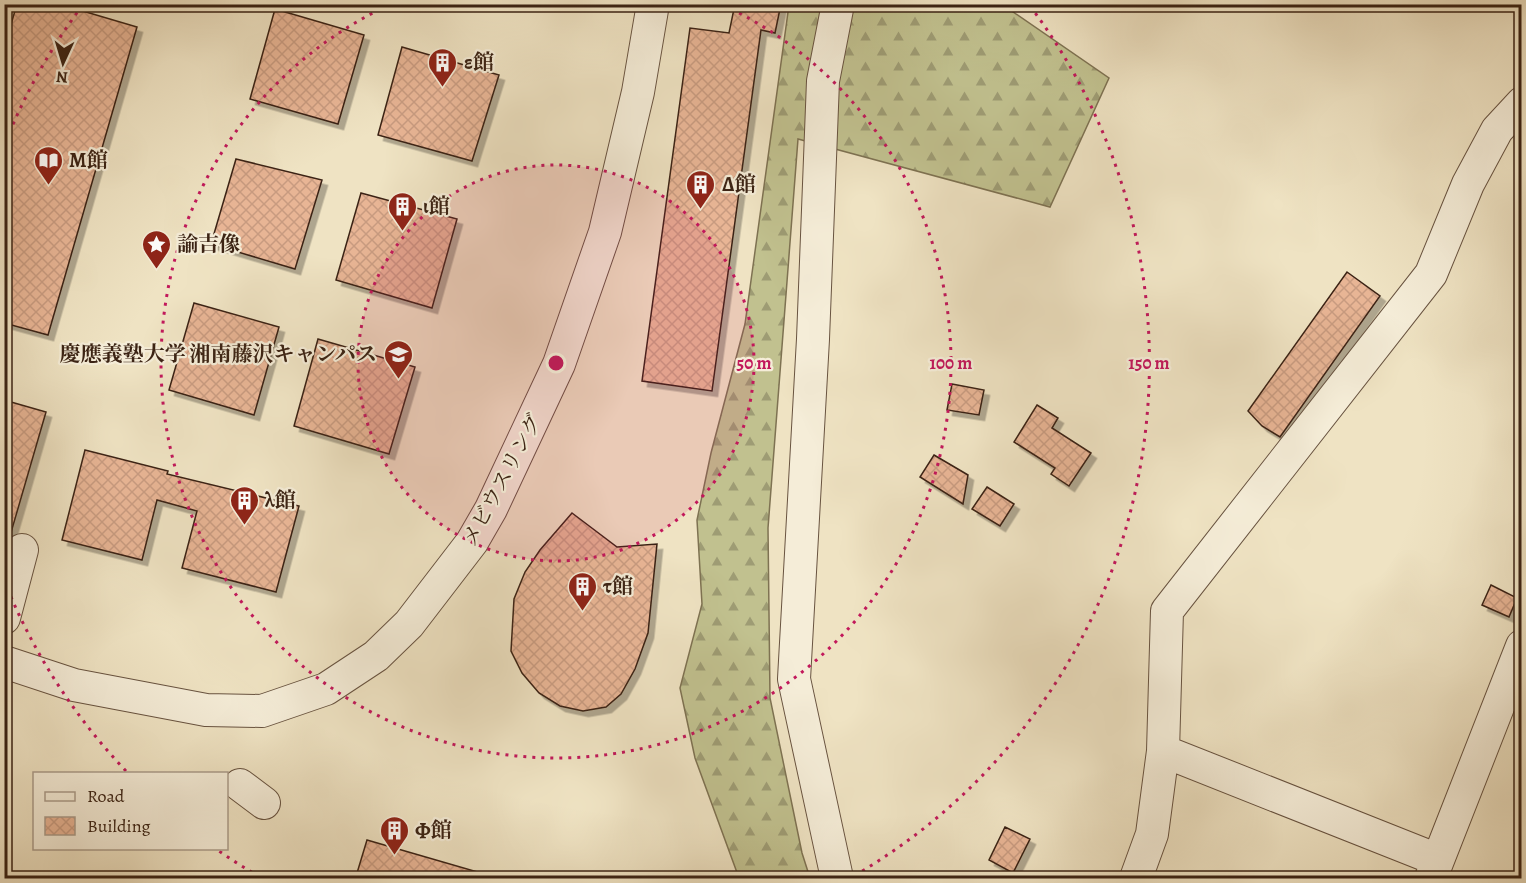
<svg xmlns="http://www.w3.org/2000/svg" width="1526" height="883" viewBox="0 0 1526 883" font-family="Alegreya,'Noto Serif JP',serif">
	<defs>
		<pattern id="forest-firs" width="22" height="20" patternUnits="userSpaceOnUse" patternTransform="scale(1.5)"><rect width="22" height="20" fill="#c1c18f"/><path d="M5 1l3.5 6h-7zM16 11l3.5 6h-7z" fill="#9e9c74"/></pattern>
		<pattern id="building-cross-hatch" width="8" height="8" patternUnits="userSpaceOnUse" patternTransform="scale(1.5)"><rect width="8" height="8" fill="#e8b595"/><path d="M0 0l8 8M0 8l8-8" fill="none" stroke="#c89b80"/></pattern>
		<filter id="shadow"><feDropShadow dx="5.5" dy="5.5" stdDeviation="0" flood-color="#0004"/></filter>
	</defs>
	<rect width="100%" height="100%" fill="#efe3c3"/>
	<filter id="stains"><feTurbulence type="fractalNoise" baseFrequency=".00333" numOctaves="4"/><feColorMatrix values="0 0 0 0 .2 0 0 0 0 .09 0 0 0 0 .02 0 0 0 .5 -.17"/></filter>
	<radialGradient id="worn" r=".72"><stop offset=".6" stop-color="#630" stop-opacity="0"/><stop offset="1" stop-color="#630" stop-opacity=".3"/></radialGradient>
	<!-- forest -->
	<path fill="url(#forest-firs)" stroke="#7e7252" stroke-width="1.5" d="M 789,5 L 1003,5 L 1109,78 L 1050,207 L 798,139 L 768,528 L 770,698 L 802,853 L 810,878 L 739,878 L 695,758 L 680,688 L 702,604 L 697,520 L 711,453 L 745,324 Z"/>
	<!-- building -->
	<path fill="url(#building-cross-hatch)" stroke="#3b2314" stroke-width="1.5" filter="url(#shadow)" d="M 17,4 L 59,4 L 137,27 L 48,335 L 4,323 L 4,48 Z
		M 735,4 L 781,4 L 775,33 L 761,30 L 712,391 L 642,381 L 690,28 L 729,33 Z
		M 275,9 L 364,35 L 338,124 L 250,99 Z
		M 402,47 L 499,75 L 472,161 L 378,135 Z
		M 236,159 L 322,180 L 295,269 L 211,244 Z
		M 361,193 L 457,219 L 432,308 L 336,280 Z
		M 1347,272 L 1380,296 L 1280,437 L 1262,426 L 1248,411 Z
		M 194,303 L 279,327 L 254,415 L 169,390 Z
		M 318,339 L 415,367 L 389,454 L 294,426 Z
		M 952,384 L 984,390 L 979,415 L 947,410 Z
		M 4,400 L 46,412 L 10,536 L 4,535 Z
		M 1037,405 L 1058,418 L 1052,428 L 1091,453 L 1069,486 L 1051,474 L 1055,468 L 1014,442 Z
		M 85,450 L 168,471 L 167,474 L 299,506 L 276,592 L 182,568 L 197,511 L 157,500 L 142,560 L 62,540 Z
		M 934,455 L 968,475 L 963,504 L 920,477 Z
		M 987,487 L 1014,504 L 1000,526 L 972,509 Z
		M 572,513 L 617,547 L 657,544 L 648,633 L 635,669 L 621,694 L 606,707 L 583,711 L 560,706 L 539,693 L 522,673 L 511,651 L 514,599 L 525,572 L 540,550 Z
		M 1491,585 L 1517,598 L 1509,617 L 1482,605 Z
		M 1005,827 L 1030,839 L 1013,873 L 989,860 Z
		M 367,840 L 481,873 L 480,879 L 376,879 L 357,873 Z"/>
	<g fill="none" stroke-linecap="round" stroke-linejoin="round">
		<defs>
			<path id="minor" d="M 4,618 L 22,550
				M 4,662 L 74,685 L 206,710 L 262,711 L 326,689 L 376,656 L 409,624 L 472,542 L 491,509 L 559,364 L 605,232 L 638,92 L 653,4
				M 1163,751 L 1438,860
				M 240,785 L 264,803
				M 837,878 L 794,679 L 813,339 L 823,81 L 838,4
				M 1136,878 L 1152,834 L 1163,751 L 1167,611 L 1431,274 L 1468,184 L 1497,130 L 1522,103
				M 1431,878 L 1522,646"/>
		</defs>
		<!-- minor casing -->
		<use href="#minor" stroke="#685340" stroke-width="34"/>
		<!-- minor -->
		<use href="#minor" stroke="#f5edd8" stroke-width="32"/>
	</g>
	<!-- distance rings -->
	<circle cx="556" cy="363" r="198" fill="#c2185b" fill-opacity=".12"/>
	<g fill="none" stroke="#c2185b" stroke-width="3" stroke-dasharray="3 6">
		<circle cx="556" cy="363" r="198"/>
		<path d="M723 5A395 395 0 1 1 389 5"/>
		<path d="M260 877A593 593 0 0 1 216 849M126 771A593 593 0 0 1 6 585M6 141A593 593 0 0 1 82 6M1030 6A593 593 0 0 1 852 877"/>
	</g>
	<!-- icons -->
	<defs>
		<symbol id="building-pin" viewBox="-11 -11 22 30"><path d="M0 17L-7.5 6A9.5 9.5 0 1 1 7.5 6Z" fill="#8f2418" stroke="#f5edd8"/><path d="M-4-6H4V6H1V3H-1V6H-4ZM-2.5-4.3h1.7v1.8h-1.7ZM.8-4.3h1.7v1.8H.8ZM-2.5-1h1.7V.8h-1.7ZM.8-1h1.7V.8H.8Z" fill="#fff"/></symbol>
		<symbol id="library-pin" viewBox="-11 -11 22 30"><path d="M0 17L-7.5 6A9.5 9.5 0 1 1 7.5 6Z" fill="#8f2418" stroke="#f5edd8"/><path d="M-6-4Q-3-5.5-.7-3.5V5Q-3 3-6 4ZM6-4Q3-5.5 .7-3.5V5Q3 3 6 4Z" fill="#fff"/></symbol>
		<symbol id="sight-pin" viewBox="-11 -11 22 30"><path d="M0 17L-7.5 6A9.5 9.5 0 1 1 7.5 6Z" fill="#8f2418" stroke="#f5edd8"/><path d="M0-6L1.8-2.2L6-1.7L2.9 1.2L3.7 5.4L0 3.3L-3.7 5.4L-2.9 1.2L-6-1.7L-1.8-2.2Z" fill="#fff"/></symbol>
		<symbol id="university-pin" viewBox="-11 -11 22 30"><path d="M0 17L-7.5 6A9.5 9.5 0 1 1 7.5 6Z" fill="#8f2418" stroke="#f5edd8"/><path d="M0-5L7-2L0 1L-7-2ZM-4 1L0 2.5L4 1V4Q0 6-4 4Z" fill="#fff"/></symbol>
	</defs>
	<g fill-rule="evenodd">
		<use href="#building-pin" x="426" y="46" width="33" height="45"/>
		<use href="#library-pin" x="32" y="144" width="33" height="45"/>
		<use href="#building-pin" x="684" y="168" width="33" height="45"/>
		<use href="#building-pin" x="386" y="190" width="33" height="45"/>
		<use href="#sight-pin" x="140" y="228" width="33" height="45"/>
		<use href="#university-pin" x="382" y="338" width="33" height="45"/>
		<use href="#building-pin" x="228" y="484" width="33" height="45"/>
		<use href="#building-pin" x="566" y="570" width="33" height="45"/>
		<use href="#building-pin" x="378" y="814" width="33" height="45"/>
	</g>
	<g text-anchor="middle" stroke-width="4.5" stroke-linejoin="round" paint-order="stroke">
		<!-- poi labels -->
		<g font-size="21" font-weight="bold" fill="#3b2314" stroke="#f5edd8" text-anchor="start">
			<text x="464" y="69">ε館</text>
			<text x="69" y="167">Μ館</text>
			<text x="722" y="191">Δ館</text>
			<text x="423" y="213">ι館</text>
			<text x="177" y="251">諭吉像</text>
			<text x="377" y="361" text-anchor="end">慶應義塾大学 湘南藤沢キャンパス</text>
			<text x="265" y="507">λ館</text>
			<text x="603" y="593">τ館</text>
			<text x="415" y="837">Φ館</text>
		</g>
		<!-- street labels -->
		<g font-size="21" fill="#3b2314" stroke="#f5edd8">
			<text transform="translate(502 480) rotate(-62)" y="7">メビウスリング</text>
		</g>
	</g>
	<circle cx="556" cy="363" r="9" fill="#c2185b" stroke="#f5edd8" stroke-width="3"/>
	<g font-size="18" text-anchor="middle" font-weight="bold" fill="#c2185b" stroke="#f5edd8" stroke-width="4.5" stroke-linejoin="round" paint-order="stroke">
		<text x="754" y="369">50 m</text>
		<text x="951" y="369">100 m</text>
		<text x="1149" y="369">150 m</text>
	</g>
	<!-- margin -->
	<rect width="1526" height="883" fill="none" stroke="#efe3c3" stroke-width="24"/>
	<rect x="6" y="6" width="1514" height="871" fill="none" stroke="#3b2314" stroke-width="3"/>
	<rect x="12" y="12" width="1502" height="859" fill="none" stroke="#3b2314" stroke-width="1.5"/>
	<!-- legend -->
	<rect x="33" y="772" width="195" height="78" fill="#f5edd8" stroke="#ab9c8a" stroke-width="1.5"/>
	<rect x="45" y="792" width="30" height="9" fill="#f5edd8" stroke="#ab9c8a" stroke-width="1.5"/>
	<text x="87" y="802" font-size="18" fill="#3b2314">Road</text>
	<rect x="45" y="817" width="30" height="18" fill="url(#building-cross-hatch)" stroke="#ab9c8a" stroke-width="1.5"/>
	<text x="87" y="832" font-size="18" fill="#3b2314">Building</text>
	<!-- north arrow -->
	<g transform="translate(63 63) rotate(184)" stroke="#f5edd8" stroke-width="4.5" paint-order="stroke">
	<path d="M0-4.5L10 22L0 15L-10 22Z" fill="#3b2314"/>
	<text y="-9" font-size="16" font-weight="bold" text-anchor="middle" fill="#3b2314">N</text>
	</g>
	<rect width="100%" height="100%" filter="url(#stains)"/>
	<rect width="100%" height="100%" fill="url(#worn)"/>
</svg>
